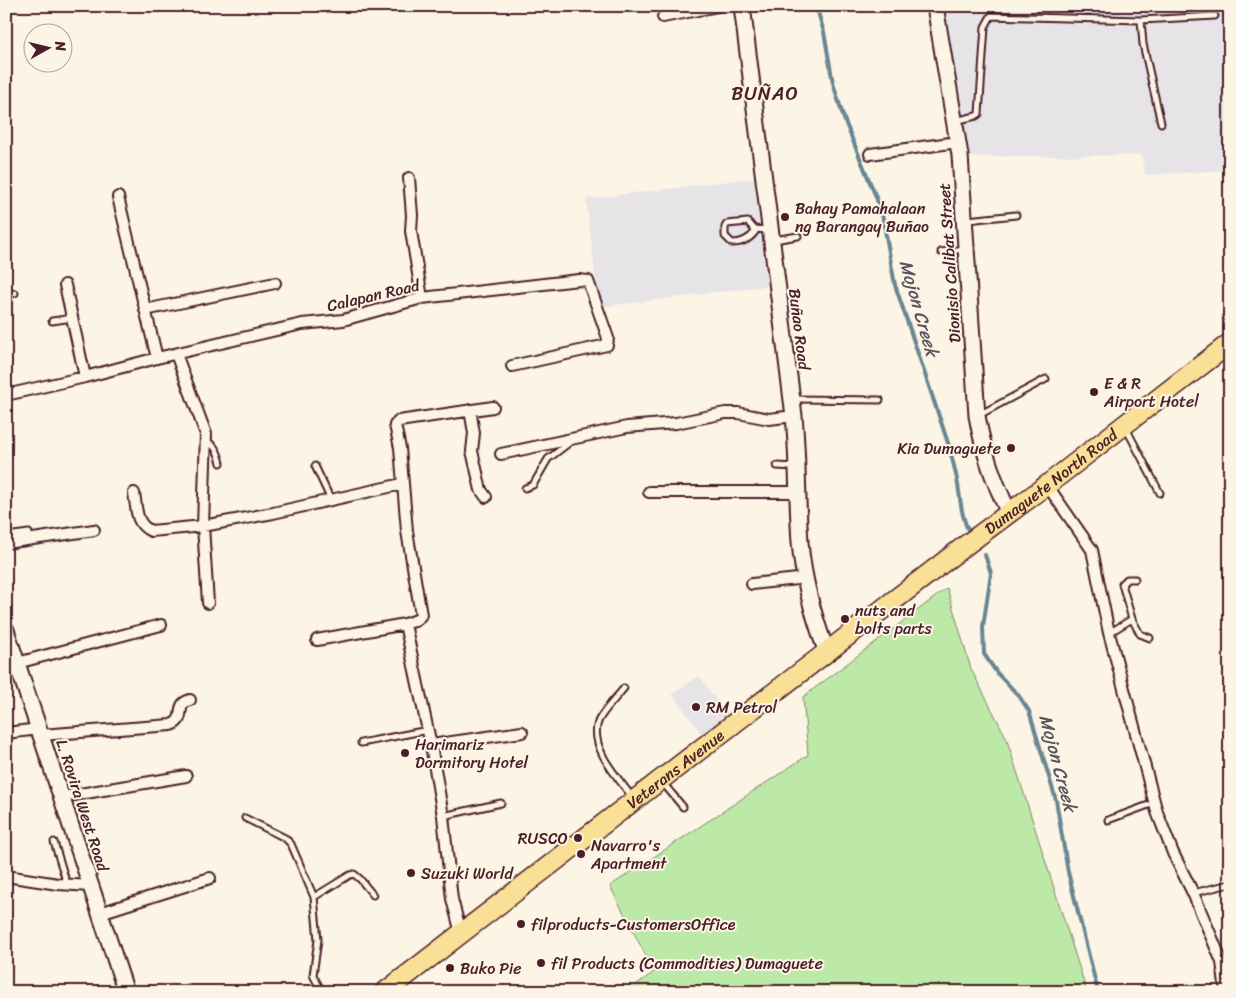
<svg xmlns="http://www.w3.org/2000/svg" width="1236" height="998" viewBox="0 0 1236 998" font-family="Sriracha,sans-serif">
	<rect width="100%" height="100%" fill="#fcf5e5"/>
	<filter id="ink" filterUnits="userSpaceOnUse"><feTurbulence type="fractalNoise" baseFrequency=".02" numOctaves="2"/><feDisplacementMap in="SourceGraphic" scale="10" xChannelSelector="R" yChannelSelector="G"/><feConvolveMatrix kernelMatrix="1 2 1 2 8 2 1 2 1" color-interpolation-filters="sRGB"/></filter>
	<g filter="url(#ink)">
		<!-- built -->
		<path fill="#e6e4e7" d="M 945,6 L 1230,6 L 1230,170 L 1146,175 L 1141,155 L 968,157 Z
			M 754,178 L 767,286 L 599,307 L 586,199 Z
			M 699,676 L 727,715 L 702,734 L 672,694 Z"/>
		<!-- green -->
		<path fill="#bce9a7" stroke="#838469" d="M 947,588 L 971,669 L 1006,737 L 1087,992 L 626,992 L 654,972 L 610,886 L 808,755 L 803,697 Z"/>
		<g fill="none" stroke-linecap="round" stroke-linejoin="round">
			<!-- stream -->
			<path stroke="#678692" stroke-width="4" d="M 816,6 L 824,32 L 833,83 L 844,119 L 876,197 L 882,214 L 895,285 L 949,446 C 952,459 956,472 958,485 C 961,502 961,516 969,532
				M 985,555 L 991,573 L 983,627 L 984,654 L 997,673 L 1019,696 L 1029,711 L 1056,800 L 1068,872 L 1098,992"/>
			<defs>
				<path id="lane" d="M 1141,20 L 1215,16
					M 955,121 L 976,116 L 979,114 L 985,27 L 991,16 L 1141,20 L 1143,44 L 1161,123
					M 967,220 L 1016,215
					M 754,229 L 755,232 C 749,240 741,243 732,243 L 725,236 L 725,227 L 727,224 L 748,222 L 754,229 L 769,230
					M 774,240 L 798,236
					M 941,252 L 965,249
					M 6,295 L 15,293
					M 52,321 L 73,318
					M 794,399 L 880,400
					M 979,415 L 1046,379
					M 1126,428 L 1160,493
					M 206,441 C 216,446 218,452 221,463
					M 315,466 L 331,500
					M 777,466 L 796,467
					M 525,488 L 533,485 L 548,459 L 569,443
					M 6,536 L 29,533
					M 1132,619 L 1140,634 L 1150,638
					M 1109,633 L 1132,619 L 1122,584 L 1127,579 L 1135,579
					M 624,688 C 618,696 601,713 598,722 C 589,748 619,779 633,798
					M 361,743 L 428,730
					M 663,783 L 683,807
					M 443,816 L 501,803
					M 245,818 L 285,838 L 291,844 L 314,897 L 318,940 L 313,975 L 322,992
					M 1108,820 L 1154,803
					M 54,842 L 67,884
					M 1193,893 L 1230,884
					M 314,897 L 350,875 L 354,874 L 360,879 L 373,895"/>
				<path id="street" d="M 663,17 L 718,6
					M 870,154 L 958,142
					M 409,178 L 412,215 L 411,231 L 422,298
					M 118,197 L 157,358
					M 65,285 L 85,377
					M 145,310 L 275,283
					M 176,354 L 206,434 L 203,526 L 208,603
					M 6,395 L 85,377 L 157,358 L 302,324 L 343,320 L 422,298 L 579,280 L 588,281 L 608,338 L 607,345 L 512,366
					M 470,410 L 474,433 L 472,451 L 481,490 L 486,497
					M 501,454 L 627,427 L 676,423 L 725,413 L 738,413 L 769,419 L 794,416
					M 1047,485 L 1092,550 L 1109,633 L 1157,812 L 1173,853 L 1193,893 L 1222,962 L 1226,992
					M 649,492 L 798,492
					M 134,493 C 137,509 135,524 151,531 L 203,526 L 273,513 L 402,484
					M 6,543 L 94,530
					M 752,584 L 807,578
					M 317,640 L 405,624
					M 17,663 L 161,625
					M 6,733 L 39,729
					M 41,735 L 171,725 C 188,719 173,705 190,700
					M 431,745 L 522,732
					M 62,797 L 186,776
					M 6,876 L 58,884 L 91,886
					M 100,913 L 210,878
					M 461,933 L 452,899 L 443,816 L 431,745 L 405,624 L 417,620 L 421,615 L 407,531 L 400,448 L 395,425 L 399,421 L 493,407"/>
				<path id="secondary" d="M 742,6 L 794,416 C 798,458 797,500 800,542 C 803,580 814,618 827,653
					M 935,6 L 960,155 L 977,416 C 984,454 993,479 1009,513
					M 6,630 L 126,992"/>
				<g id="highway">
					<path id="s1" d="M 385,992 L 962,548 L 1047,485 L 1230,343"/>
				</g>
			</defs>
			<!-- lane casing -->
			<use href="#lane" stroke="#4a1f2b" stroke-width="9"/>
			<!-- street casing -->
			<use href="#street" stroke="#4a1f2b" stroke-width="14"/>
			<!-- secondary casing -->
			<use href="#secondary" stroke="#4a1f2b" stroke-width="19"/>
			<!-- highway casing -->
			<use href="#highway" stroke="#4a1f2b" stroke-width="22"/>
			<!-- lane -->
			<use href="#lane" stroke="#fcf5e5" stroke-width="5"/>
			<!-- street -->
			<use href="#street" stroke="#fcf5e5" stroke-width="10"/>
			<!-- secondary -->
			<use href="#secondary" stroke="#fcf5e5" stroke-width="15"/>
			<!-- highway -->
			<use href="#highway" stroke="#fadf96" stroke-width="19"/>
		</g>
	</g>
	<!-- markers -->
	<g fill="#4a1f2b" stroke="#fcf5e5" stroke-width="2">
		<circle cx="785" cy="217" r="5"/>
		<circle cx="1094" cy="392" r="5"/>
		<circle cx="1011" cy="448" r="5"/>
		<circle cx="845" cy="619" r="5"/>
		<circle cx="696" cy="707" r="5"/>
		<circle cx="405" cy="753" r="5"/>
		<circle cx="578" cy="838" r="5"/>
		<circle cx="581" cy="854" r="5"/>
		<circle cx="411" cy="873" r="5"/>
		<circle cx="521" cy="924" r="5"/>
		<circle cx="541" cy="963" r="5"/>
		<circle cx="450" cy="968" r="5"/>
	</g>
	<g text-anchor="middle" stroke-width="4" stroke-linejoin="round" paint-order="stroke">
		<!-- poi labels -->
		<g font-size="16" fill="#4a1f2b" stroke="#fcf5e5" text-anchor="start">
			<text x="795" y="214">Bahay Pamahalaan<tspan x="795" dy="18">ng Barangay Buñao</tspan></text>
			<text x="1104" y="389">E &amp; R<tspan x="1104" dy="18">Airport Hotel</tspan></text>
			<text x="1001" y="454" text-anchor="end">Kia Dumaguete</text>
			<text x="855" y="616">nuts and<tspan x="855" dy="18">bolts parts</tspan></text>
			<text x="706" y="713">RM Petrol</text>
			<text x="415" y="750">Harimariz<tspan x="415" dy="18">Dormitory Hotel</tspan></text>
			<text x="568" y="844" text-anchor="end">RUSCO</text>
			<text x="591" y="851">Navarro's<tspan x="591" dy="18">Apartment</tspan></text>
			<text x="421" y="879">Suzuki World</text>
			<text x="531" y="930">filproducts-CustomersOffice</text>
			<text x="551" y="969">fil Products (Commodities) Dumaguete</text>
			<text x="460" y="974">Buko Pie</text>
		</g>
		<!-- street labels -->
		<g font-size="16" fill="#4a1f2b" stroke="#fcf5e5">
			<text transform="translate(949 263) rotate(-94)" y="6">Dionisio Calibat Street</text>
			<text transform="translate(373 295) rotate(-13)" y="6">Calapan Road</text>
			<text transform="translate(800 329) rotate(83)" y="6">Buñao Road</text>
			<text dy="6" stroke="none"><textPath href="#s1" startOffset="839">Dumaguete North Road</textPath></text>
			<text dy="6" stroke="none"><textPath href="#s1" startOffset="366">Veterans Avenue</textPath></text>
			<text transform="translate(83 805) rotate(72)" y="6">L. Rovira West Road</text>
		</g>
		<!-- water labels -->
		<g font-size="18" font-style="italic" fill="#59535e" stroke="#fcf5e5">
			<text transform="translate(919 308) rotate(74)" y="6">Mojon Creek</text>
			<text transform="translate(1058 763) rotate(75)" y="6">Mojon Creek</text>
		</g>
		<!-- quarter labels -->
		<g font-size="19" letter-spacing="1" fill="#4a1f2b" stroke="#fcf5e5">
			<text x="765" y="100">BUÑAO</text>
		</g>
	</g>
	<!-- margin -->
	<rect width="1236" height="998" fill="none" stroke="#fcf5e5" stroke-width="25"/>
	<rect x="12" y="12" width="1211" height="973" fill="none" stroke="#4a1f2b" stroke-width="2" filter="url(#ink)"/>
	<!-- north arrow -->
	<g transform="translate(48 48) rotate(82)"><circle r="24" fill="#fcf5e5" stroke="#b59f9b"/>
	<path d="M0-4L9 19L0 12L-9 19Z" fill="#4a1f2b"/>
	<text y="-8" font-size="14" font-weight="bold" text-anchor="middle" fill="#4a1f2b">N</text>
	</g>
</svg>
